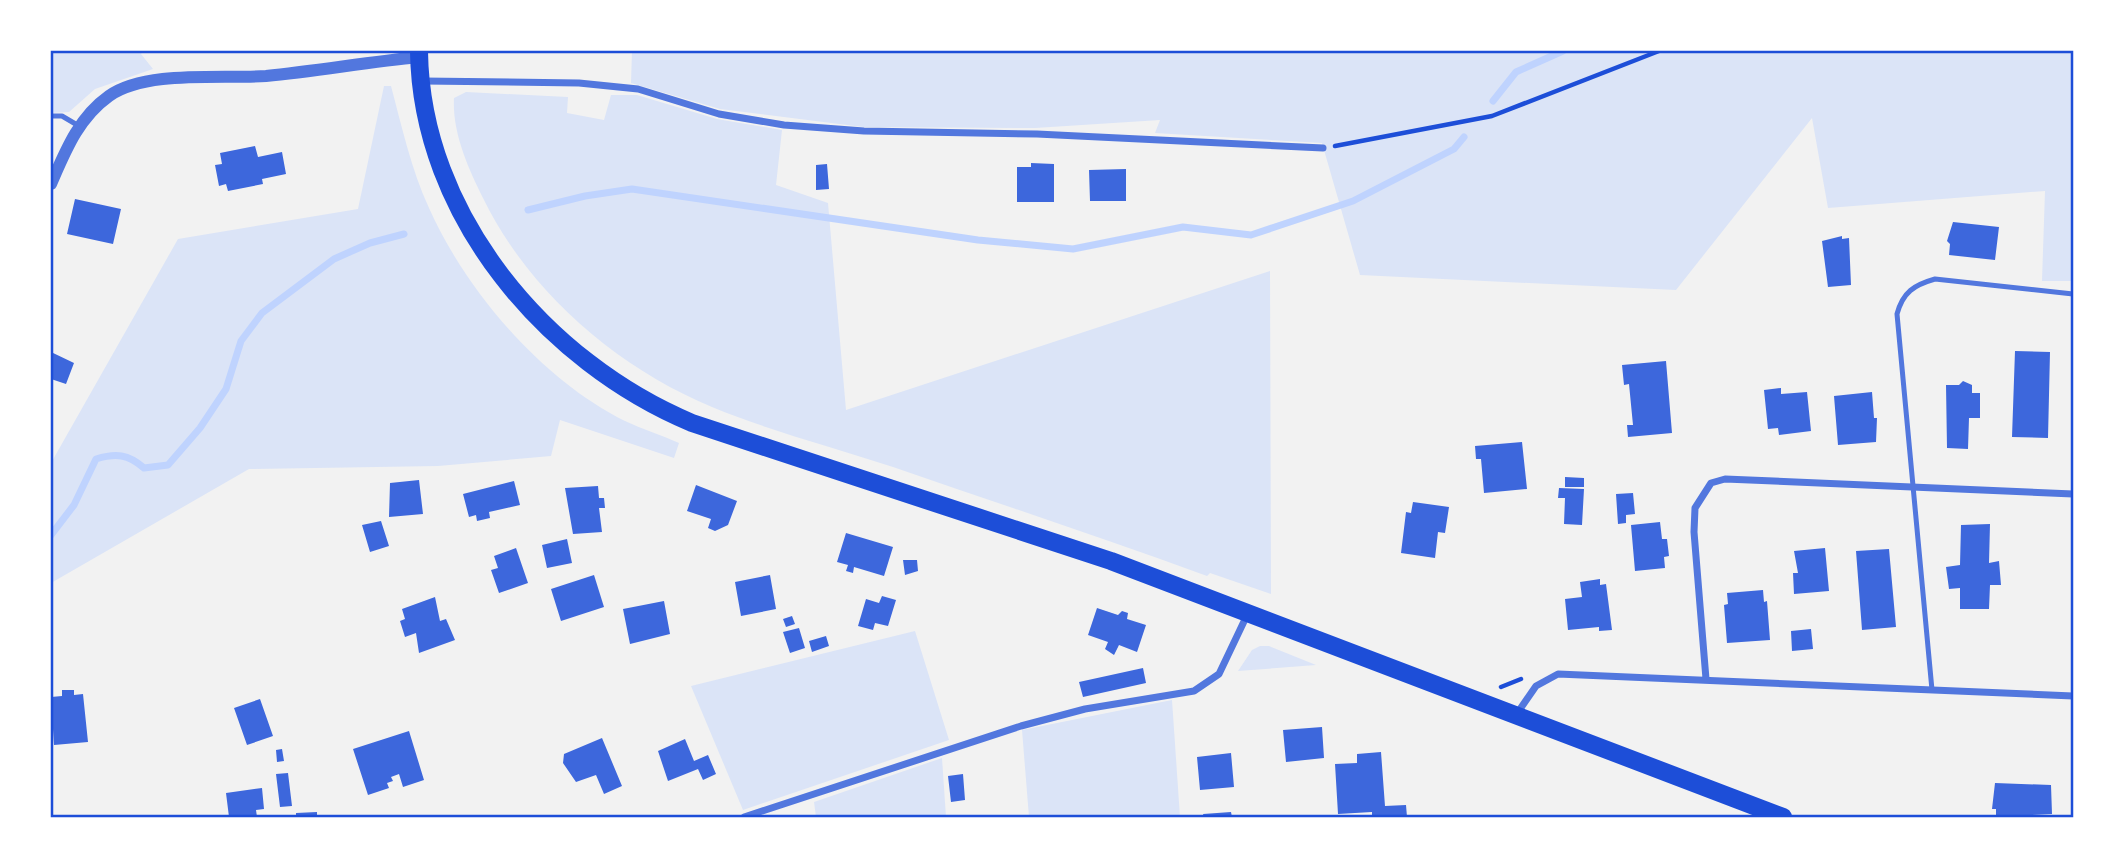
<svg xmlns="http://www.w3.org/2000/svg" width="2124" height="868" viewBox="0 0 2124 868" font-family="Jost,sans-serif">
	<rect width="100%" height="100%" fill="#f2f2f2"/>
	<!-- green -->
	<path fill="#dbe4f7" d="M 51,51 L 143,51 L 141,54 L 153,69 L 95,89 L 69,112 L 51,113 Z
		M 632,51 L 2073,51 L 2073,281 L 2042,281 L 2045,191 L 1828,208 L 1812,118 L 1676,290 L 1360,275 L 1322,143 L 1155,133 L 1160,120 L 1035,128 L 863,127 L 720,109 L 631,83 Z
		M 384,86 L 391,86 C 402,127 411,169 429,208 C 466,291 542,380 625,421 C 642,429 661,435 679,443 L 674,458 L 560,420 L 551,456 L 438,466 L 249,469 L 51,583 L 51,463 L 178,239 L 358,209 Z
		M 466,92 L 568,97 L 567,113 L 604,120 L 611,95 L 637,95 L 717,119 L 782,130 L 776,185 L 828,203 L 846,410 L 1270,271 L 1271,594 L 1210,573 L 1207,576 C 1103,538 997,503 893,467 C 833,447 770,431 712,407 C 616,367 529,292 483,198 C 468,168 452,132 454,98 Z
		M 915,631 L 949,740 L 743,810 L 691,686 Z
		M 1260,646 L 1269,646 L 1316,665 L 1238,671 L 1252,650 Z
		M 1172,700 L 1180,817 L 1029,817 L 1022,730 Z
		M 942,758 L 946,817 L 816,817 L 814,802 Z"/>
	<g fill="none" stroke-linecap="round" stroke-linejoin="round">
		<!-- stream -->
		<path stroke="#bfd3fe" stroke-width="7" d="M 1493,101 L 1516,72 L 1563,51
			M 528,210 L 585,196 L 632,189 L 978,240 L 1073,249 L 1183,227 L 1251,235 L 1353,201 L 1454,149 L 1464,137
			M 51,535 L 74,505 L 96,459 C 116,453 128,454 144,468 L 168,465 L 200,428 L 226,389 L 241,341 L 262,313 L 334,259 L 370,243 L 404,234"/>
	</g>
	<!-- building -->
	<path fill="#3d67dc" d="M 255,146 L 258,157 L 282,152 L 286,174 L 262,179 L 263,184 L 228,191 L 226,184 L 219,186 L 215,165 L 222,164 L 220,153 Z
		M 1031,163 L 1054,164 L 1054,202 L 1017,202 L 1017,167 L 1031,167 Z
		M 827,164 L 829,189 L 816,190 L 816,165 Z
		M 1126,169 L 1126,201 L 1090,201 L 1089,170 Z
		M 75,199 L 121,209 L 113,244 L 67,234 Z
		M 1953,222 L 1999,227 L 1995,260 L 1949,255 L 1950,244 L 1947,241 Z
		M 1842,236 L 1842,239 L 1849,238 L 1851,285 L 1828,287 L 1822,241 Z
		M 2015,351 L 2050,352 L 2048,438 L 2012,437 Z
		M 51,352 L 74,363 L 66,384 L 51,379 Z
		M 1666,361 L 1672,433 L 1628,437 L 1627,425 L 1633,425 L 1629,384 L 1624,385 L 1622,365 Z
		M 1963,381 L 1972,385 L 1972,393 L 1980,393 L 1980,418 L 1969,418 L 1968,449 L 1947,448 L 1946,385 L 1959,385 Z
		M 1781,388 L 1781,394 L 1807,392 L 1811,431 L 1779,435 L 1778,428 L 1768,429 L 1764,390 Z
		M 1872,392 L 1874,418 L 1877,418 L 1876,442 L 1838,445 L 1834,396 Z
		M 1522,442 L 1527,489 L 1484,493 L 1481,459 L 1476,459 L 1475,446 Z
		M 1565,477 L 1584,478 L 1584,487 L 1565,487 Z
		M 419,480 L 423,514 L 389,517 L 390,483 Z
		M 514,481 L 520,505 L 489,512 L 490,518 L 477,521 L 476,515 L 469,517 L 463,494 Z
		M 696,485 L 737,501 L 728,525 L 715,531 L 708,528 L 711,519 L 687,511 Z
		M 598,486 L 599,498 L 604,498 L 605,508 L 599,508 L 602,532 L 573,534 L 565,488 Z
		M 1559,488 L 1584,489 L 1582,525 L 1564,524 L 1565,498 L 1558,498 Z
		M 1633,493 L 1635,514 L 1626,515 L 1626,523 L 1618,524 L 1616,494 Z
		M 1413,502 L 1449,507 L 1445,533 L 1438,532 L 1435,558 L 1401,553 L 1406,512 L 1411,513 Z
		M 381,521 L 389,546 L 370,552 L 362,525 Z
		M 1660,522 L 1662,539 L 1667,539 L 1669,556 L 1664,557 L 1665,568 L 1635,571 L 1631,525 Z
		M 1990,524 L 1989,563 L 1999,561 L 2001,585 L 1990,585 L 1989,609 L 1960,609 L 1960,588 L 1949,589 L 1946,567 L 1960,565 L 1961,525 Z
		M 846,533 L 893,547 L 884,576 L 854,567 L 853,573 L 846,571 L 848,565 L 837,562 Z
		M 567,539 L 572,563 L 547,568 L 542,545 Z
		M 516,548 L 528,583 L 499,593 L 491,570 L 498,568 L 494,556 Z
		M 1825,548 L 1829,591 L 1794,594 L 1793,573 L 1798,573 L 1794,551 Z
		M 1889,549 L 1896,627 L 1862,630 L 1856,551 Z
		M 903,560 L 917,560 L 918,571 L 905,575 Z
		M 594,575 L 604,607 L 561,621 L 551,589 Z
		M 770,575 L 776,609 L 741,616 L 735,582 Z
		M 1600,579 L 1600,585 L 1606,584 L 1612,630 L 1599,631 L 1599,627 L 1568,630 L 1565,599 L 1582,597 L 1580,582 Z
		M 1763,590 L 1764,602 L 1767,601 L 1770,640 L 1727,643 L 1724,605 L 1728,604 L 1727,593 Z
		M 882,596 L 896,600 L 888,626 L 875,623 L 873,630 L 858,626 L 866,599 L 879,603 Z
		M 435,597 L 440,621 L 446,619 L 455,640 L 419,653 L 416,633 L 405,637 L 400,621 L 405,619 L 402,609 Z
		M 664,601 L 670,634 L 630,644 L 623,609 Z
		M 1097,608 L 1118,615 L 1122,611 L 1128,613 L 1127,619 L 1146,625 L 1137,652 L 1119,645 L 1114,655 L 1105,649 L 1108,642 L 1088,635 Z
		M 792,616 L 795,624 L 786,627 L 783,619 Z
		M 799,628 L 805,648 L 790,653 L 783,632 Z
		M 1811,629 L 1813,649 L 1792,651 L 1791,631 Z
		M 826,636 L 829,646 L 812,652 L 809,641 Z
		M 1143,668 L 1146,683 L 1083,697 L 1079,682 Z
		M 62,690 L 74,690 L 74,695 L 83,694 L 88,742 L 54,745 L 51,697 L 62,696 Z
		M 260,699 L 273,736 L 247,745 L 234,708 Z
		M 1322,727 L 1324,758 L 1286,762 L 1283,730 Z
		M 409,731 L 424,780 L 403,787 L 399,774 L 391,777 L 393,781 L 387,783 L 389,788 L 368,795 L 353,749 Z
		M 602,738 L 622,786 L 604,794 L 596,775 L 576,782 L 563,763 L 564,754 Z
		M 685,739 L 694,761 L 708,755 L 716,774 L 703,780 L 698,769 L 668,781 L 658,751 Z
		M 282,749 L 284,761 L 277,762 L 276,750 Z
		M 1381,752 L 1385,806 L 1406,805 L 1407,817 L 1372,817 L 1372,812 L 1338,814 L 1335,764 L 1357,763 L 1357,754 Z
		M 1231,753 L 1234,787 L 1200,790 L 1197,757 Z
		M 288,773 L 292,806 L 280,807 L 276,774 Z
		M 963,774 L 965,800 L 951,802 L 948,776 Z
		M 1995,783 L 2051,785 L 2052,814 L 1996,817 L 1996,809 L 1992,809 Z
		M 262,788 L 264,809 L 256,810 L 257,817 L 229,817 L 226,793 Z
		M 317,812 L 317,817 L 296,817 L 296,813 Z
		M 1231,812 L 1232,817 L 1204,817 L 1203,814 Z"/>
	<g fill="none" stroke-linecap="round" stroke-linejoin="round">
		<!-- path -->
		<path stroke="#1d4ed8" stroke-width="4.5" d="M 1335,146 L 1492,116 L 1659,51
			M 1501,687 L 1521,679"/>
		<!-- service -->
		<path stroke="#5277de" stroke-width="5" d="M 51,116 L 62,116 L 79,126
			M 1932,690 L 1897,314 C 1903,292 1914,285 1935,279 L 2073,294"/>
		<!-- minor -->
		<path stroke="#5277de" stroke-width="7" d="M 423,81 L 579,83 L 638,89 L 719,114 L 784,125 L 864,131 L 1037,134 L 1323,148
			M 1706,679 L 1694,532 L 1695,508 L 1711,483 L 1725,479 L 2073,494
			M 1516,715 L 1536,686 L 1558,674 L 2073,696
			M 744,817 L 1021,726 L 1085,709 L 1194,691 L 1219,674 L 1248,613"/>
		<!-- tertiary -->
		<path stroke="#5277de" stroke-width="12" d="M 51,184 C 65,152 78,118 109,96 C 146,70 221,79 266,76 C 317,71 368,62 419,57"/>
		<!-- primary -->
		<path stroke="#1d4ed8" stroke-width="18" d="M 419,51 C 421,215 546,362 692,423 L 1111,561 L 1783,817"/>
	</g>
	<!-- border -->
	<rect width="2124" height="868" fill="none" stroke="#ffffff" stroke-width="105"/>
	<rect x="52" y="52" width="2020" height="764" fill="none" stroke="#1d4ed8" stroke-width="2.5"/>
</svg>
